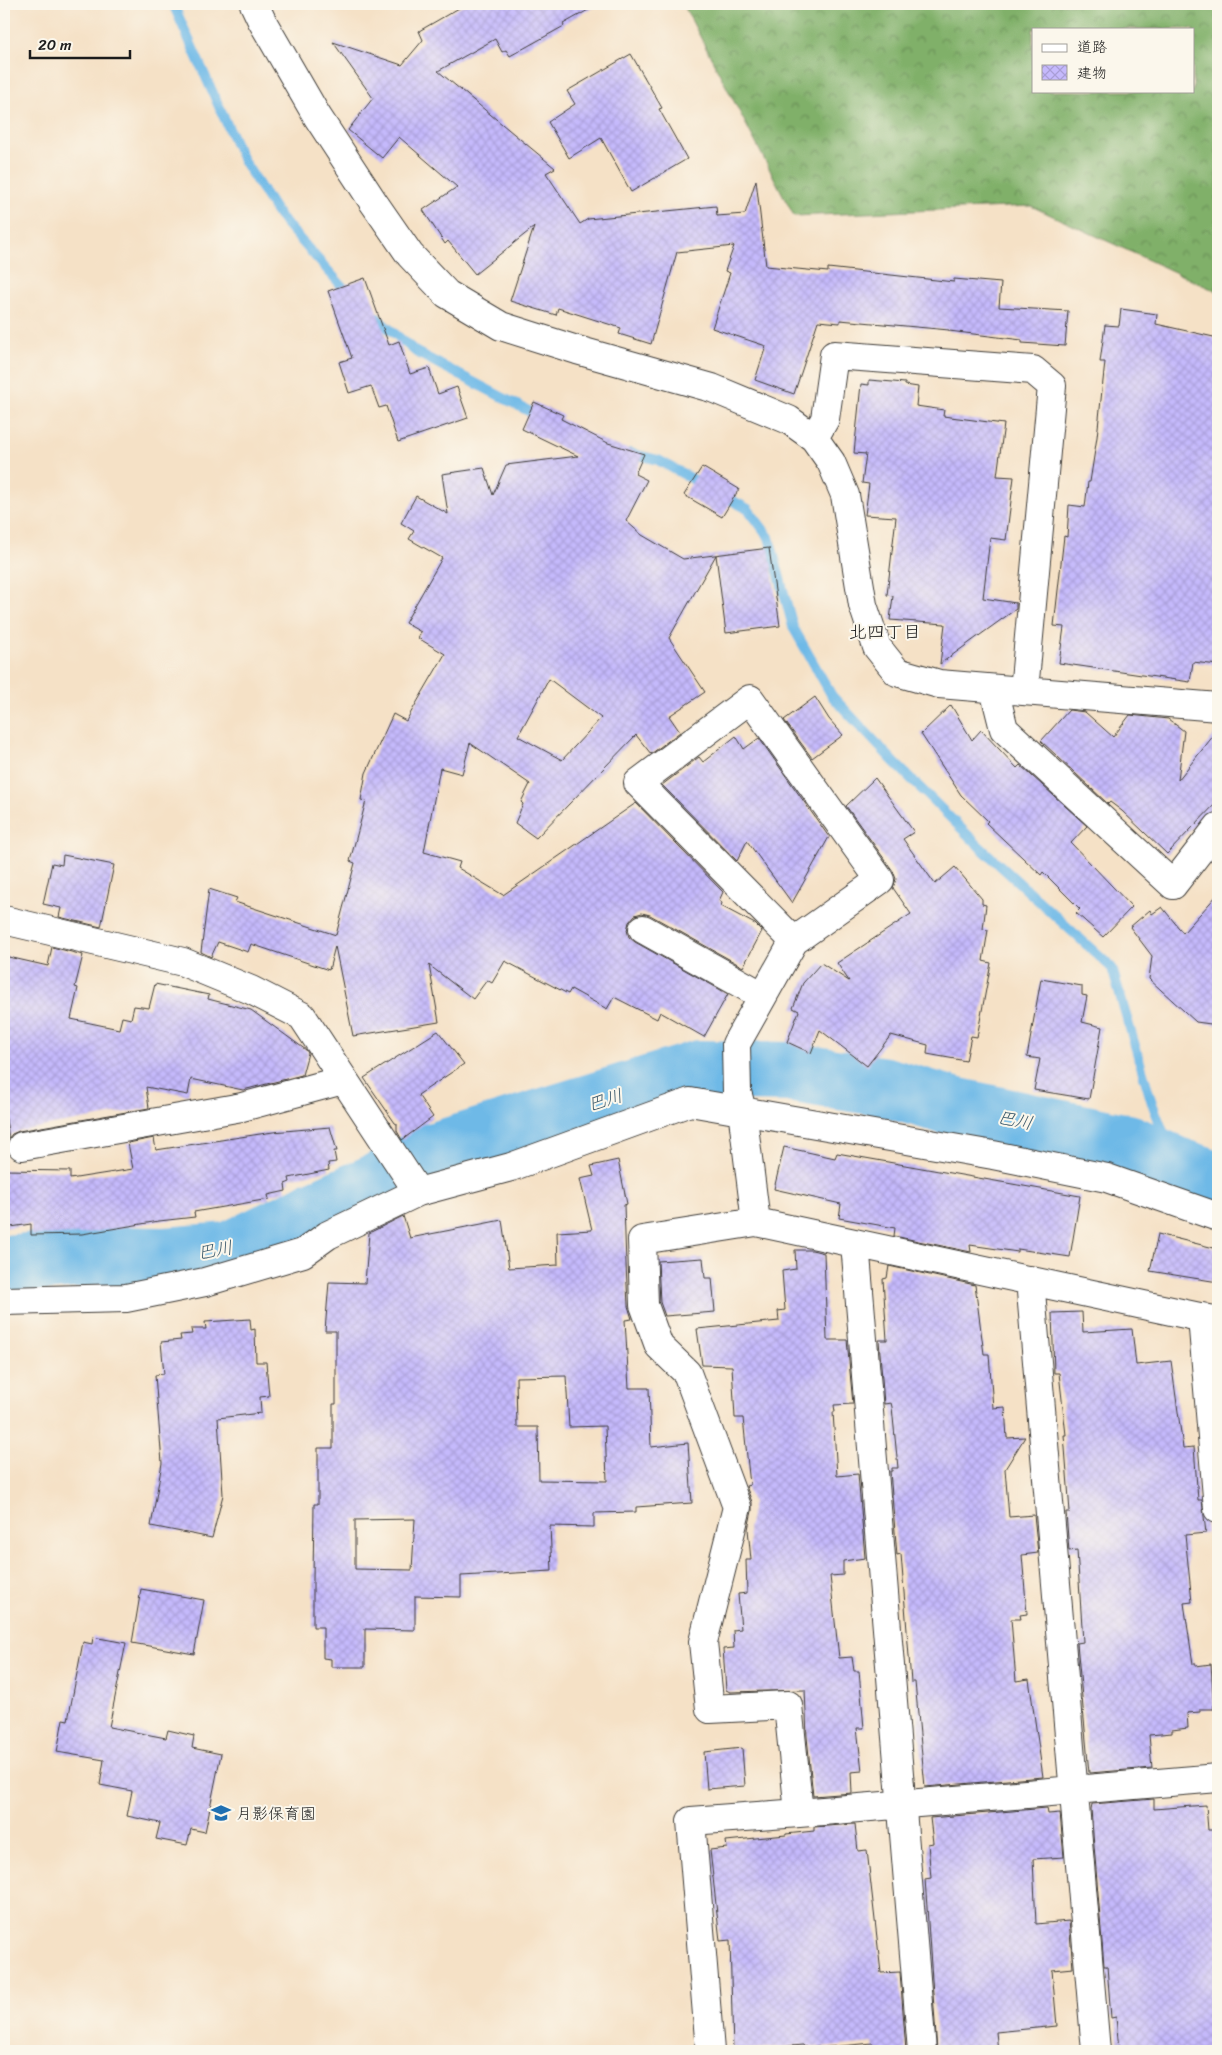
<svg xmlns="http://www.w3.org/2000/svg" width="1222" height="2055" viewBox="0 0 1222 2055" font-family="Sriracha,'Klee One',sans-serif">
	<defs>
		<pattern id="forest-crowns" width="20" height="18" patternUnits="userSpaceOnUse" patternTransform="scale(1.25)"><rect width="20" height="18" fill="#80b069"/><path d="M2 6a3 3 0 1 1 6 0M12 15a3 3 0 1 1 6 0" fill="none" stroke="#688e56"/></pattern>
		<pattern id="building-cross-hatch" width="8" height="8" patternUnits="userSpaceOnUse" patternTransform="scale(1.25)"><rect width="8" height="8" fill="#c5b9fc"/><path d="M0 0l8 8M0 8l8-8" fill="none" stroke="#a99ed7"/></pattern>
	</defs>
	<rect width="100%" height="100%" fill="#fbf7ec"/>
	<filter id="ink" filterUnits="userSpaceOnUse"><feTurbulence type="fractalNoise" baseFrequency=".02" numOctaves="2"/><feDisplacementMap in="SourceGraphic" scale="10" xChannelSelector="R" yChannelSelector="G"/><feConvolveMatrix kernelMatrix="1 2 1 2 8 2 1 2 1" color-interpolation-filters="sRGB"/></filter>
	<filter id="wash" filterUnits="userSpaceOnUse"><feTurbulence type="fractalNoise" baseFrequency=".0096" numOctaves="4" result="noise"/><feDisplacementMap in="SourceGraphic" scale="20" xChannelSelector="R" yChannelSelector="G"/><feGaussianBlur stdDeviation="1.12" result="paint"/><feColorMatrix in="noise" values="0 0 0 0 0 0 0 0 0 0 0 0 0 0 0 0 0 1.4 0 .05"/><feComposite in="paint" operator="in"/></filter>
	<g filter="url(#wash)">
		<rect width="100%" height="100%" fill="#f5e1c6"/>
		<!-- forest -->
		<path fill="url(#forest-crowns)" stroke="#4e6642" fill-rule="evenodd" d="M 683,4 L 1218,4 L 1218,292 L 1031,206 L 794,216 ZM 1033,29 L 1193,29 L 1193,91 L 1033,91 Z"/>
		<g fill="none" stroke-linecap="round" stroke-linejoin="round">
			<!-- stream -->
			<path stroke="#6eb9e7" stroke-width="10" d="M 173,4 L 243,160 L 279,216 L 350,295
				M 372,314 L 416,352 L 540,417
				M 630,453 L 658,460 L 705,486
				M 720,494 L 748,509 L 769,537 L 793,627 L 832,696 L 895,763 L 979,846 L 1112,968 L 1152,1103 L 1177,1167"/>
			<!-- river -->
			<path stroke="#6eb9e7" stroke-width="60" d="M 4,1265 L 99,1256 L 165,1257 L 229,1252 L 311,1212 L 375,1184 L 435,1152 L 700,1070 L 789,1072 L 885,1087 L 954,1107 L 1128,1144 L 1177,1167 L 1218,1181"/>
		</g>
		<g id="blocks">
			<!-- building -->
			<path fill="url(#building-cross-hatch)" fill-rule="evenodd" d="M 466,4 L 599,4 L 563,24 L 564,26 L 510,56 L 506,50 L 502,52 L 495,39 L 438,71 L 555,168 L 546,173 L 580,224 L 588,219 L 716,206 L 717,216 L 745,214 L 756,180 L 766,266 L 828,272 L 828,268 L 954,282 L 954,279 L 1001,283 L 999,307 L 1068,311 L 1065,346 L 1022,343 L 1022,340 L 949,331 L 949,330 L 840,320 L 840,323 L 818,321 L 794,394 L 755,380 L 766,346 L 712,328 L 730,273 L 725,271 L 734,246 L 677,252 L 651,344 L 619,334 L 621,328 L 558,308 L 556,315 L 510,301 L 534,227 L 475,274 L 448,241 L 445,244 L 423,210 L 457,187 L 399,137 L 382,158 L 348,130 L 373,98 L 333,42 L 402,65 L 423,40 L 419,31 Z
				M 631,54 L 662,108 L 659,109 L 687,159 L 631,192 L 601,138 L 569,158 L 548,122 L 575,104 L 567,91 Z
				M 365,278 L 389,345 L 399,341 L 410,374 L 429,368 L 438,394 L 457,387 L 468,418 L 398,442 L 386,406 L 379,408 L 371,386 L 349,393 L 339,362 L 352,358 L 328,291 Z
				M 1121,309 L 1157,314 L 1156,324 L 1218,338 L 1218,665 L 1193,662 L 1190,682 L 1059,663 L 1064,627 L 1054,626 L 1064,536 L 1067,537 L 1069,505 L 1085,507 L 1088,482 L 1090,482 L 1097,437 L 1105,362 L 1100,362 L 1105,325 L 1119,326 Z
				M 869,380 L 905,383 L 905,385 L 918,387 L 916,406 L 944,410 L 943,416 L 1004,424 L 997,476 L 1014,477 L 1006,540 L 990,538 L 983,598 L 1016,603 L 1016,609 L 940,664 L 945,624 L 890,620 L 893,596 L 887,595 L 896,517 L 865,515 L 869,484 L 862,483 L 866,454 L 854,453 L 861,384 L 869,385 Z
				M 534,402 L 563,415 L 561,419 L 608,443 L 644,454 L 635,474 L 647,480 L 626,521 L 642,535 L 683,559 L 769,548 L 780,626 L 726,633 L 716,555 L 669,638 L 705,692 L 669,716 L 680,732 L 651,754 L 636,735 L 536,838 L 515,823 L 523,804 L 521,802 L 530,784 L 470,743 L 462,774 L 440,768 L 424,852 L 460,862 L 458,868 L 503,895 L 636,803 L 723,892 L 719,901 L 722,903 L 721,906 L 755,924 L 762,931 L 743,967 L 650,915 L 642,913 L 635,915 L 629,922 L 627,930 L 629,937 L 635,942 L 728,994 L 704,1037 L 660,1012 L 657,1019 L 614,997 L 607,1009 L 571,989 L 568,994 L 505,961 L 492,983 L 487,980 L 473,999 L 429,965 L 439,1022 L 353,1036 L 335,946 L 329,970 L 251,944 L 248,952 L 218,942 L 211,957 L 201,952 L 209,889 L 237,898 L 235,902 L 336,935 L 355,863 L 350,861 L 366,801 L 361,800 L 366,773 L 393,714 L 406,721 L 445,654 L 418,638 L 421,632 L 405,623 L 442,558 L 409,539 L 414,531 L 401,523 L 416,496 L 448,514 L 442,474 L 484,468 L 493,495 L 506,465 L 578,456 L 522,429 ZM 549,679 L 601,718 L 562,760 L 518,736 Z
				M 702,467 L 739,489 L 722,517 L 684,495 Z
				M 815,697 L 829,719 L 843,735 L 812,758 L 784,720 Z
				M 951,705 L 972,740 L 981,730 L 1017,768 L 1020,765 L 1087,826 L 1071,843 L 1132,907 L 1103,937 L 1076,913 L 1080,909 L 1043,872 L 1041,875 L 986,823 L 988,821 L 961,795 L 921,734 Z
				M 1069,710 L 1085,712 L 1113,737 L 1130,715 L 1168,719 L 1184,731 L 1178,780 L 1218,730 L 1218,801 L 1167,854 L 1122,811 L 1110,802 L 1108,804 L 1041,741 Z
				M 736,736 L 744,749 L 759,738 L 829,837 L 792,903 L 747,841 L 737,861 L 662,785 L 699,757 L 703,762 Z
				M 875,778 L 914,832 L 903,839 L 935,884 L 955,867 L 982,899 L 982,904 L 986,905 L 983,929 L 988,930 L 983,961 L 991,963 L 977,1037 L 971,1036 L 966,1061 L 927,1054 L 928,1045 L 891,1035 L 867,1066 L 820,1030 L 811,1053 L 787,1042 L 799,1011 L 793,1008 L 803,983 L 821,963 L 849,981 L 837,963 L 911,914 L 893,888 L 896,879 L 893,871 L 846,806 Z
				M 63,855 L 114,865 L 101,927 L 59,917 L 61,908 L 43,904 L 52,863 L 62,865 Z
				M 1218,894 L 1218,1025 L 1196,1022 L 1149,979 L 1152,956 L 1130,927 L 1150,910 L 1152,914 L 1162,907 L 1183,933 Z
				M 52,947 L 83,955 L 75,987 L 78,988 L 71,1019 L 119,1029 L 122,1017 L 131,1019 L 134,1006 L 149,1008 L 155,984 L 209,995 L 208,999 L 251,1010 L 306,1050 L 308,1053 L 302,1075 L 243,1090 L 191,1079 L 188,1095 L 146,1087 L 149,1108 L 19,1131 L 12,1134 L 9,1138 L 4,1108 L 4,956 L 48,966 Z
				M 1041,979 L 1082,986 L 1082,995 L 1087,996 L 1082,1022 L 1102,1027 L 1089,1099 L 1034,1090 L 1040,1059 L 1027,1057 Z
				M 438,1031 L 464,1064 L 418,1095 L 433,1117 L 402,1140 L 397,1131 L 397,1124 L 395,1123 L 364,1078 Z
				M 330,1127 L 337,1151 L 334,1151 L 336,1162 L 328,1163 L 329,1170 L 289,1178 L 290,1182 L 285,1184 L 286,1191 L 268,1195 L 269,1199 L 194,1212 L 195,1217 L 159,1221 L 82,1234 L 31,1235 L 31,1224 L 4,1228 L 4,1170 L 70,1171 L 70,1179 L 133,1169 L 128,1143 L 154,1138 L 156,1150 L 273,1132 Z
				M 784,1147 L 835,1158 L 837,1153 L 1080,1196 L 1070,1257 L 1018,1249 L 1018,1252 L 970,1245 L 971,1252 L 894,1236 L 895,1228 L 839,1218 L 841,1204 L 774,1189 Z
				M 618,1160 L 627,1204 L 624,1205 L 626,1264 L 628,1306 L 632,1319 L 625,1320 L 629,1388 L 649,1388 L 651,1447 L 688,1443 L 692,1503 L 636,1507 L 636,1512 L 594,1513 L 594,1527 L 550,1526 L 552,1571 L 461,1576 L 461,1597 L 415,1596 L 415,1630 L 365,1629 L 365,1667 L 331,1667 L 331,1659 L 323,1658 L 323,1627 L 313,1627 L 313,1580 L 314,1504 L 318,1504 L 318,1448 L 333,1448 L 333,1404 L 336,1404 L 336,1331 L 325,1331 L 329,1282 L 365,1283 L 369,1233 L 403,1216 L 410,1238 L 502,1220 L 509,1268 L 558,1265 L 557,1232 L 592,1230 L 580,1179 L 594,1176 L 591,1166 ZM 566,1376 L 569,1427 L 605,1426 L 607,1481 L 539,1480 L 538,1427 L 517,1427 L 516,1377 ZM 415,1519 L 412,1570 L 355,1569 L 355,1520 Z
				M 1158,1234 L 1218,1249 L 1218,1282 L 1150,1271 Z
				M 795,1250 L 812,1250 L 824,1253 L 827,1340 L 847,1340 L 853,1404 L 834,1405 L 835,1412 L 833,1412 L 837,1476 L 858,1474 L 865,1558 L 843,1561 L 843,1575 L 830,1576 L 839,1658 L 852,1657 L 854,1671 L 859,1671 L 864,1728 L 857,1728 L 862,1771 L 851,1772 L 852,1793 L 813,1796 L 807,1737 L 805,1690 L 730,1692 L 726,1690 L 723,1649 L 734,1648 L 733,1630 L 741,1629 L 738,1594 L 747,1593 L 746,1560 L 751,1560 L 748,1529 L 752,1511 L 752,1502 L 746,1486 L 750,1485 L 743,1418 L 735,1418 L 732,1366 L 702,1365 L 697,1329 L 779,1321 L 778,1311 L 785,1310 L 782,1271 L 796,1269 Z
				M 703,1258 L 705,1278 L 712,1278 L 715,1312 L 665,1316 L 660,1302 L 658,1261 Z
				M 889,1266 L 975,1285 L 984,1354 L 989,1354 L 993,1408 L 1005,1407 L 1007,1438 L 1025,1437 L 1005,1469 L 1009,1517 L 1034,1515 L 1038,1553 L 1022,1555 L 1027,1614 L 1020,1615 L 1021,1619 L 1011,1619 L 1016,1681 L 1029,1679 L 1043,1777 L 925,1787 L 915,1682 L 911,1682 L 901,1554 L 897,1555 L 890,1471 L 892,1471 L 892,1468 L 898,1468 L 892,1407 L 891,1403 L 884,1404 L 879,1340 L 887,1340 L 883,1279 L 887,1278 Z
				M 1082,1312 L 1083,1332 L 1132,1329 L 1136,1365 L 1171,1361 L 1183,1448 L 1194,1447 L 1198,1500 L 1202,1500 L 1206,1533 L 1185,1535 L 1192,1602 L 1184,1603 L 1193,1664 L 1196,1664 L 1196,1666 L 1211,1664 L 1214,1709 L 1200,1709 L 1200,1712 L 1187,1713 L 1188,1728 L 1172,1730 L 1172,1733 L 1149,1735 L 1152,1768 L 1089,1773 L 1077,1643 L 1083,1642 L 1077,1550 L 1069,1551 L 1066,1512 L 1070,1512 L 1064,1435 L 1066,1435 L 1059,1373 L 1054,1373 L 1052,1313 Z
				M 250,1319 L 251,1330 L 255,1329 L 256,1362 L 266,1362 L 269,1396 L 260,1397 L 261,1413 L 218,1418 L 223,1495 L 212,1538 L 151,1526 L 162,1463 L 155,1375 L 164,1374 L 161,1342 L 181,1340 L 180,1335 L 192,1334 L 191,1329 L 206,1329 L 205,1322 Z
				M 141,1589 L 204,1600 L 194,1654 L 132,1643 Z
				M 93,1637 L 126,1643 L 109,1727 L 166,1738 L 168,1730 L 194,1736 L 192,1748 L 221,1754 L 205,1832 L 191,1829 L 187,1845 L 156,1839 L 160,1823 L 127,1816 L 132,1791 L 100,1785 L 104,1760 L 57,1752 L 63,1719 L 68,1720 L 83,1642 L 92,1644 Z
				M 742,1748 L 745,1786 L 707,1789 L 704,1752 Z
				M 1154,1799 L 1154,1809 L 1206,1805 L 1208,1830 L 1218,1830 L 1218,2051 L 1119,2051 L 1116,2017 L 1111,2018 L 1107,1966 L 1104,1966 L 1091,1809 L 1092,1804 Z
				M 1047,1808 L 1048,1814 L 1060,1813 L 1064,1857 L 1033,1859 L 1036,1924 L 1069,1921 L 1073,1968 L 1052,1970 L 1057,2026 L 996,2032 L 998,2051 L 937,2051 L 925,1879 L 931,1878 L 928,1844 L 933,1843 L 930,1818 Z
				M 855,1824 L 858,1851 L 867,1850 L 881,1973 L 900,1972 L 906,2051 L 874,2051 L 873,2043 L 819,2048 L 819,2046 L 804,2047 L 803,2045 L 733,2051 L 730,1940 L 720,1941 L 710,1850 L 727,1848 L 726,1841 L 786,1835 L 786,1834 L 814,1831 L 814,1827 Z"/>
		</g>
	</g>
	<g filter="url(#ink)">
		<use href="#blocks" fill-opacity="0" stroke="#3d3a36" stroke-width="1"/>
		<g fill="none" stroke-linecap="round" stroke-linejoin="round">
			<defs>
				<path id="minor" d="M 254,4 L 262,21 L 317,116 L 374,203 L 410,255 L 447,294 L 501,326 L 577,350 L 712,388 L 789,420 L 814,438 L 831,462 L 845,495 L 863,605 L 877,647 L 897,672 L 939,684 L 1218,707
					M 814,438 L 825,419 L 834,355 L 1033,370 L 1052,386 L 1024,691
					M 994,689 L 1004,729 L 1173,885 L 1218,827
					M 4,920 L 183,962 L 251,990 L 302,1016 L 418,1192 L 511,1167 L 690,1102 L 993,1155 L 1107,1178 L 1218,1217
					M 643,929 L 763,996
					M 22,1146 L 242,1107 L 343,1080
					M 756,1222 L 742,1110 L 737,1092 L 736,1044 L 794,941 L 880,880 L 750,699 L 638,783 L 794,941
					M 855,1243 L 922,2051
					M 1030,1280 L 1096,2051
					M 4,1301 L 126,1298 L 205,1282 L 303,1253 L 328,1235 L 418,1192
					M 1202,1317 L 1218,1509
					M 799,1813 L 1218,1778
					M 710,2051 L 691,1821 L 799,1813 L 788,1705 L 710,1709 L 703,1642 L 737,1507 L 687,1373 L 659,1346 L 644,1305 L 642,1240 L 756,1222 L 1218,1321"/>
			</defs>
			<!-- minor casing -->
			<use href="#minor" stroke="#3d3a36" stroke-width="30"/>
			<!-- minor -->
			<use href="#minor" stroke="#fff" stroke-width="28"/>
		</g>
	</g>
	<!-- icons -->
	<defs>
		<symbol id="school-bare" viewBox="-9 -9 18 18"><path d="M0-5L7-2L0 1L-7-2ZM-4 1L0 2.5L4 1V4Q0 6-4 4Z" fill="#1f6fb2" stroke="#fbf7ec" stroke-width="2.5" paint-order="stroke"/></symbol>
	</defs>
	<g fill-rule="evenodd">
		<use href="#school-bare" x="207" y="1799" width="28" height="28"/>
	</g>
	<g text-anchor="middle" stroke-width="4" stroke-linejoin="round" paint-order="stroke">
		<!-- poi labels -->
		<g font-size="16" fill="#1c1c1c" stroke="#fbf7ec" text-anchor="start">
			<text x="236" y="1819">月影保育園</text>
		</g>
		<!-- neighbourhood labels -->
		<g font-size="18" fill="#1c1c1c" stroke="#fbf7ec">
			<text x="885" y="638">北四丁目</text>
		</g>
		<!-- water labels -->
		<g font-size="18" font-style="italic" fill="#3d5b6d" stroke="#fbf7ec">
			<text transform="translate(605 1100) rotate(-17)" y="6">巴川</text>
			<text transform="translate(1015 1120) rotate(12)" y="6">巴川</text>
			<text transform="translate(215 1250) rotate(-10)" y="6">巴川</text>
		</g>
	</g>
	<!-- margin -->
	<rect width="1222" height="2055" fill="none" stroke="#fbf7ec" stroke-width="20"/>
	<!-- legend -->
	<rect x="1032" y="28" width="162" height="65" fill="#fbf7ec" stroke="#a29f99"/>
	<rect x="1042" y="44" width="25" height="8" fill="#ffffff" stroke="#a29f99"/>
	<text x="1077" y="52" font-size="15" fill="#1c1c1c">道路</text>
	<rect x="1042" y="65" width="25" height="15" fill="url(#building-cross-hatch)" stroke="#a29f99"/>
	<text x="1077" y="78" font-size="15" fill="#1c1c1c">建物</text>
	<!-- scale -->
	<path d="M30 50v8h100v-8" fill="none" stroke="#1c1c1c" stroke-width="2.5"/>
	<text x="38" y="50" font-size="15" fill="#1c1c1c" stroke="#fbf7ec" stroke-width="4" paint-order="stroke">20 m</text>
</svg>
